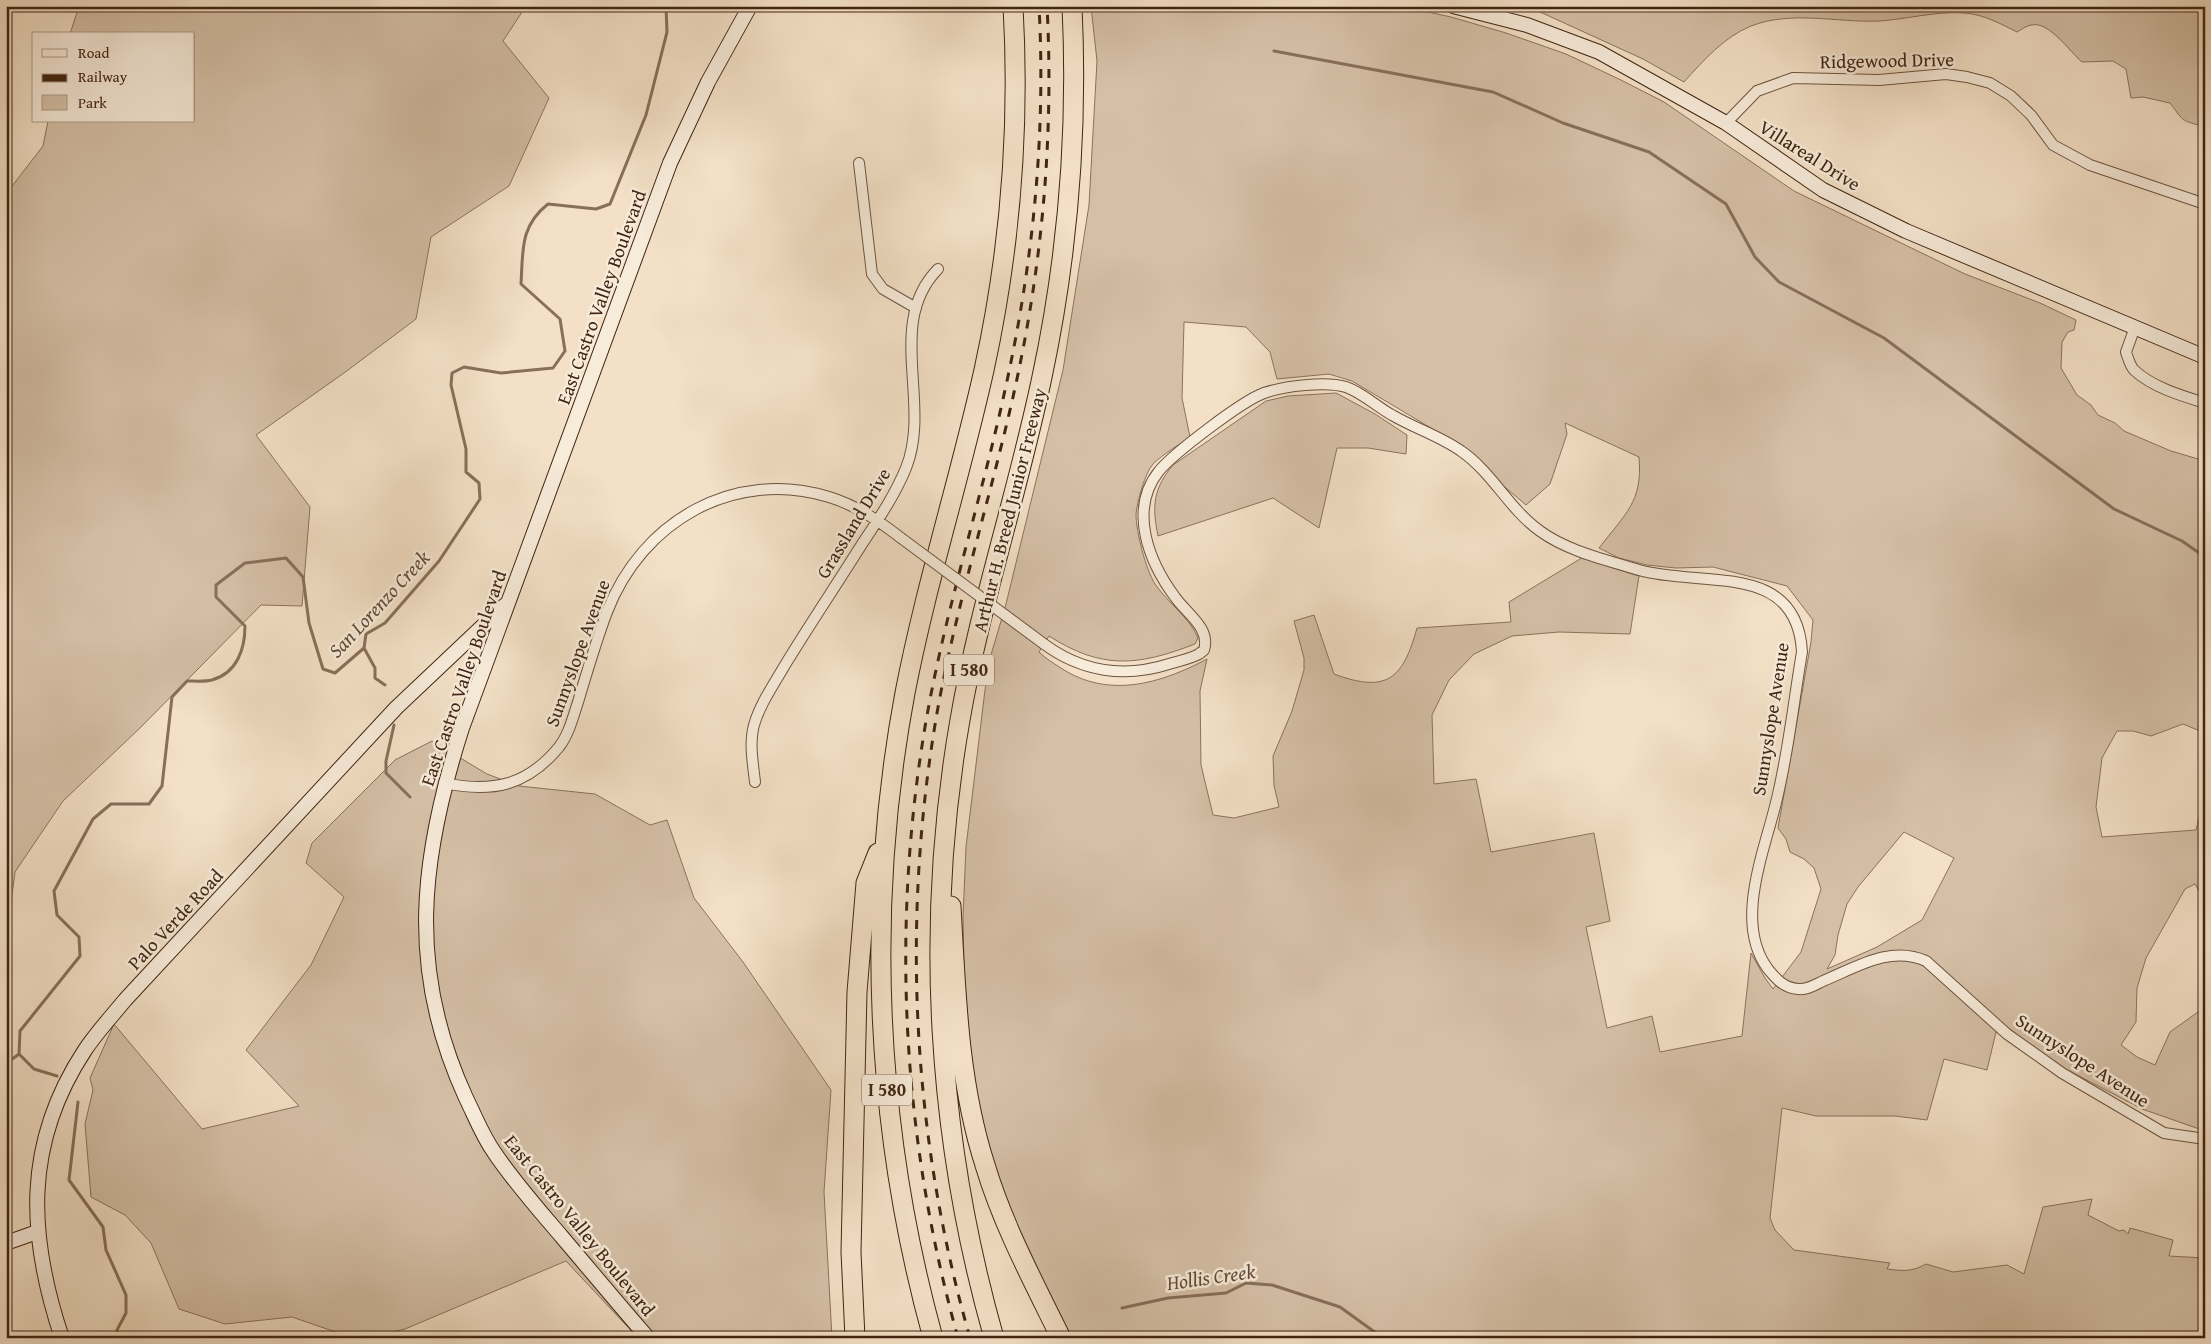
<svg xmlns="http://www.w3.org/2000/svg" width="2211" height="1344" viewBox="0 0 2211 1344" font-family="'Gentium Book Plus',serif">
	<rect width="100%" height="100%" fill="#f3e0c6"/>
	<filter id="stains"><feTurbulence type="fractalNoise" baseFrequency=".004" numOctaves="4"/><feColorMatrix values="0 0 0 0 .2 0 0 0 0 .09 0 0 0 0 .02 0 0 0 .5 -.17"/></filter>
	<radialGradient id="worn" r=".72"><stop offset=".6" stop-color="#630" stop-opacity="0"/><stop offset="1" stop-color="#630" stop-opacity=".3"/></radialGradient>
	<!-- green -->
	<path fill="#d5c0a7" stroke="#8b725c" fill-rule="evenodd" d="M 79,6 L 526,6 L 503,41 L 549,98 L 509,186 L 431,237 L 416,319 L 344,373 L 256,435 L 310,507 L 302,606 L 261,605 L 141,727 L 63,801 L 15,872 L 6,943 L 6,194 L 43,146 L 48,121 L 194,121 L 194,34 L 70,34 Z
		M 1091,6 L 1401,6 L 1451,17 L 1506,33 L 1566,54 L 1621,80 L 1664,102 L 1794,191 L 1965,274 L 2040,303 L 2076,320 L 2074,330 L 2068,332 L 2062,342 L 2061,368 L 2077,395 L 2091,405 L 2098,415 L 2115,423 L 2124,431 L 2171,451 L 2205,461 L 2205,733 L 2183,724 L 2151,736 L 2133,731 L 2117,731 L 2102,758 L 2096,807 L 2102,837 L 2196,830 L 2205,792 L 2205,902 L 2195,884 L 2185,889 L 2146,958 L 2137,988 L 2136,1022 L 2121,1045 L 2137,1057 L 2155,1065 L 2170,1032 L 2205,1007 L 2205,1131 L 2142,1109 L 2056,1064 L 2010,1032 L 1996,1032 L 1987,1070 L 1944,1059 L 1927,1120 L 1895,1116 L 1816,1116 L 1782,1108 L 1770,1218 L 1775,1230 L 1794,1250 L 1890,1263 L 1887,1269 C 1903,1271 1912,1272 1926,1264 L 1953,1272 L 2007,1265 L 2024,1274 L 2043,1207 L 2092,1199 L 2088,1215 L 2119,1231 L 2124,1230 L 2128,1234 L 2130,1228 L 2173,1240 L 2169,1256 L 2205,1258 L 2205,1338 L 1070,1338 L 1003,1200 L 977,1111 L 965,1019 L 963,917 L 966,847 L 988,665 L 1006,604 L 1063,370 L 1089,205 L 1097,61 ZM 1184,322 L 1246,327 L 1270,352 L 1277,379 L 1329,374 L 1352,381 L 1446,437 L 1526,505 L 1550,484 L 1567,434 L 1565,423 L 1639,457 C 1643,502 1625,514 1599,548 L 1619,558 L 1647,565 L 1676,568 L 1713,567 L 1787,586 L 1813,620 L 1811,642 L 1778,828 L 1786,839 L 1790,852 L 1804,859 L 1814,868 L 1821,889 L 1801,952 L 1773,989 L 1765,978 L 1751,953 L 1742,1036 L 1660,1052 L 1652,1016 L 1607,1028 L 1586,927 L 1610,921 L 1594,833 L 1491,852 L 1476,779 L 1434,784 L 1432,715 L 1449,680 L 1474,654 L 1512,636 L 1559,632 L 1630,634 L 1639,576 L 1610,567 L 1585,556 L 1509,602 L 1511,622 L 1417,628 C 1403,678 1388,694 1334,674 L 1314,615 L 1294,621 L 1304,658 L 1304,670 L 1292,711 L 1273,756 L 1274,785 L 1279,807 L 1234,818 L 1213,815 L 1201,765 L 1200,691 L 1207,659 C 1160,684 1108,699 1061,668 C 1053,663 1045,658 1039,652 L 1049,636 C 1102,670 1138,666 1195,644 L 1198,638 C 1190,618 1168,603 1155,584 C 1146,570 1136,532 1136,514 C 1137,502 1145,473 1153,464 C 1163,454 1179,445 1190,437 L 1182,398 ZM 1904,832 L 1954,858 L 1922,920 L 1877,947 L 1827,969 L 1835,955 L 1838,935 L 1847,904 L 1858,887 Z
		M 1527,6 L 2205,6 L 2205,127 C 2181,120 2185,123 2170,103 L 2143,97 L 2131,98 L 2126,69 L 2113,61 L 2082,62 C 2070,52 2049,21 2032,25 C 2027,25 2021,30 2017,32 C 2001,24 1983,14 1964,13 C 1936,11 1908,19 1880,21 C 1837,23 1793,10 1751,26 C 1724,37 1704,60 1684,82 L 1643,59 Z
		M 1336,393 L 1375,414 L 1407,435 L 1406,454 L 1368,448 L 1337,448 L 1319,528 L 1273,498 L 1158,536 C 1152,506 1153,489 1173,465 L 1266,401 L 1288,396 Z
		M 432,741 L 487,774 L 519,786 L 595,794 L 650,825 L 667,820 L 694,898 L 743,962 L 831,1090 L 824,1192 L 832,1338 L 638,1338 L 566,1261 L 405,1329 L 370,1338 L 353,1338 L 292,1317 L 225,1324 L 179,1309 L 151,1243 L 125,1215 L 91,1197 L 85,1124 L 93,1090 L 90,1078 L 114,1024 L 202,1129 L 299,1106 L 246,1050 L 311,965 L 344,897 L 306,863 L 312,843 L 395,760 Z"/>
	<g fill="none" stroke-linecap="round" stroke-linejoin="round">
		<!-- stream -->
		<path stroke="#876f59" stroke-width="3" d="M 1274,51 L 1493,92 L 1563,123 L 1649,152 L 1726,204 L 1755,257 L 1779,282 L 1884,338 L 2114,509 L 2182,541 L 2205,557
			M 364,648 L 375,668 L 375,678 L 385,685
			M 394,725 L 386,761 L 386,773 L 410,797
			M 19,1054 L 20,1031 L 80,956 L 79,937 L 57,915 L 54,891 L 93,819 L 111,804 L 149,804 L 162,786 L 172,697 L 187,681 C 195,681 204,682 212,680 C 237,673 245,649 245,626 L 216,597 L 216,585 L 245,563 L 286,558 L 303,577 L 309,623 L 323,669 L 335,673 L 364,648 L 366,634 L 385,623 L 439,561 L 480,499 L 479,483 L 466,472 L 466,449 L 451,385 L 452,373 L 464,367 L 501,373 L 553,368 L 565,351 L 560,319 L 521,284 C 523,250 520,226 548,204 L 596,209 L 610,204 L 646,115 L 667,32 L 666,6
			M 19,1054 L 34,1069 L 57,1076
			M 6,1060 L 11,1060 L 19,1054
			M 78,1102 L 69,1180 L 103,1227 L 106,1250 L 126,1295 L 126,1313 L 117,1330 L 118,1338
			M 1122,1308 L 1168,1298 L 1226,1293 L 1246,1283 L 1272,1285 L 1340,1307 L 1383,1338
			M 175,1338 L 196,1338"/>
		<defs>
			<path id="street" d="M 1726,123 L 1757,91 L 1793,78 L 1879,80 L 1946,74 L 1967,77 L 1990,83 L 2011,96 L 2031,115 L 2053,145 L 2090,165 L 2205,204
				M 859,163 L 872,274 L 883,289 L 916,308
				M 2135,327 L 2126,352 C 2128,358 2130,366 2134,370 C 2152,387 2182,396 2205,403
				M 1044,644 C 1082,672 1125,678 1169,664 C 1179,661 1190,659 1199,654 L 1204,650 C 1211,628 1186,613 1175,597 C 1149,562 1128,510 1159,471 C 1174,453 1242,401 1264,393 C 1284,386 1326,381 1346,387 C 1363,393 1377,407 1392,415 C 1414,428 1440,436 1461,451 C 1492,472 1509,509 1540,531 C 1567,551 1607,560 1639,570 C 1701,588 1797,560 1802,652 C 1794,699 1789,747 1778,794 C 1767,846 1732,921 1768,969 C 1776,979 1784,988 1798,989 C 1807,990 1815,985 1823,981 C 1857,967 1890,945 1926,961 L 2007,1034 L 2062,1073 L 2164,1133 L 2205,1139
				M 755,782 C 753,764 749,743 754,725 C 760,704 774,684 785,665 C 810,624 837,584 862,544 C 878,520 895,495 906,468 C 932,403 885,323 938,269
				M 444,783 C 492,793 527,786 559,747 C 569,734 573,717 578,702 C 587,672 596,641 607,612 C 642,521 734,468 829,497 C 856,505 879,521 901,538"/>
			<path id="secondary" d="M 1453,6 L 1527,25 L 1599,52 L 1726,123 L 1823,190 L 1906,231 L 2205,357
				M 6,1243 L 37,1232
				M 62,1338 C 28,1236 23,1144 85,1050 C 97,1032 112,1016 125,1000 L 396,708 L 505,605
				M 648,1338 C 619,1305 591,1271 562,1237 C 539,1210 514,1182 494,1152 C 482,1135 475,1116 466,1098 C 407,970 420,859 462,728 L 670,163 L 708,82 L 750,6"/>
			<path id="highway" d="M 951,906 C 956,993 958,1081 985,1165 C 1003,1225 1033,1281 1061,1338
				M 855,1338 L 851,1252 L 857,992 L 866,883 L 878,853
				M 933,1338 C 875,1128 865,907 905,693 C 926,584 960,478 984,370 C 1010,251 1020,128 1013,6
				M 994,1338 C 937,1137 924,926 960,720 C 980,604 1018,492 1042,377 C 1068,255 1078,131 1072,6"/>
		</defs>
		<!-- street casing -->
		<use href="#street" stroke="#6e543f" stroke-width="12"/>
		<!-- secondary casing -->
		<use href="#secondary" stroke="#412512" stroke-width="16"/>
		<!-- highway casing -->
		<use href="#highway" stroke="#412512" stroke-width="21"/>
		<!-- street -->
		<use href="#street" stroke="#f7ebda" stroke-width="10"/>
		<!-- secondary -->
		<use href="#secondary" stroke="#f7ebda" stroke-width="14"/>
		<!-- highway -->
		<use href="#highway" stroke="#f3e0c6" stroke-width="19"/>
		<!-- rail -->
		<path stroke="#412512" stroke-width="3" stroke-dasharray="9 9" stroke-linecap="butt" d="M 958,1338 C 903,1141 891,935 924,733 C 943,617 980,505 1005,390 C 1033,264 1046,135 1039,6
			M 970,1338 C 912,1135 901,921 937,713 C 956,606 989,503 1013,397 C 1042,269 1054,137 1047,6"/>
		<defs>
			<path id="street-bridge" d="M 901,538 L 1044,644"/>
		</defs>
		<!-- street-bridge casing -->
		<use href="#street-bridge" stroke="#6e543f" stroke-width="12" stroke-linecap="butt"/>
		<!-- street-bridge -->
		<use href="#street-bridge" stroke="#f7ebda" stroke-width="10"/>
	</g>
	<g text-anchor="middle" stroke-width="5" stroke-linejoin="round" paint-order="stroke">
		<!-- shield labels -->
		<g fill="#f7ebda" stroke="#78604e" stroke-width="1">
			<rect x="944" y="654.5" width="50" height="31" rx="4"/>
			<rect x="862" y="1074.5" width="50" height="31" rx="4"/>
		</g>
		<g font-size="18" font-weight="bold" fill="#412512">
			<text x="969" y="676">I 580</text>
			<text x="887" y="1096">I 580</text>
		</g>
		<!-- street labels -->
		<g font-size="19" fill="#412512" stroke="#f7ebda">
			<text transform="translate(1887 60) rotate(-1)" y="7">Ridgewood Drive</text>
			<text transform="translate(1810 155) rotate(32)" y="7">Villareal Drive</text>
			<text transform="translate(601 297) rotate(-70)" y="7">East Castro Valley Boulevard</text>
			<text transform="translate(1009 510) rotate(-76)" y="7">Arthur H. Breed Junior Freeway</text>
			<text transform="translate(853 523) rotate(-59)" y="7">Grassland Drive</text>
			<text transform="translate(577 653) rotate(-70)" y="7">Sunnyslope Avenue</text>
			<text transform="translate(463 678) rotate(-71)" y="7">East Castro Valley Boulevard</text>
			<text transform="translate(1770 719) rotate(-81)" y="7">Sunnyslope Avenue</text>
			<text transform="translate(175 919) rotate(-47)" y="7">Palo Verde Road</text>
			<text transform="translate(2083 1060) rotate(33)" y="7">Sunnyslope Avenue</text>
			<text transform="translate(580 1225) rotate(51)" y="7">East Castro Valley Boulevard</text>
		</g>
		<!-- water labels -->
		<g font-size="20" font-style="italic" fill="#644a36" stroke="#f7ebda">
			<text transform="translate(379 604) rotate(-47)" y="7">San Lorenzo Creek</text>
			<text transform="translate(1211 1277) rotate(-8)" y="7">Hollis Creek</text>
		</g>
	</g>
	<!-- margin -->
	<rect width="2211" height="1344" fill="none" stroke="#f3e0c6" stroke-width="25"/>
	<rect x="8" y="8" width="2196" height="1329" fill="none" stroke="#412512" stroke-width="2.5"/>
	<rect x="12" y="12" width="2186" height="1319" fill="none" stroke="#412512"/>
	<!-- legend -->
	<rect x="32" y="32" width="162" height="90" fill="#f7ebda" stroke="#ae9c8a"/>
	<rect x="42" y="49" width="25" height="8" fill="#f7ebda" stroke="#ae9c8a"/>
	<text x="78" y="58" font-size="15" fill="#412512">Road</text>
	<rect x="42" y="74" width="25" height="8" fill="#412512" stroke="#ae9c8a"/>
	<text x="78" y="82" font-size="15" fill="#412512">Railway</text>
	<rect x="42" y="95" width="25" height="15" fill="#d5c0a7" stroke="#ae9c8a"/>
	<text x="78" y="108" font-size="15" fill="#412512">Park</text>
	<rect width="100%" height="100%" filter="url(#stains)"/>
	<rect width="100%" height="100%" fill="url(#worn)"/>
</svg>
